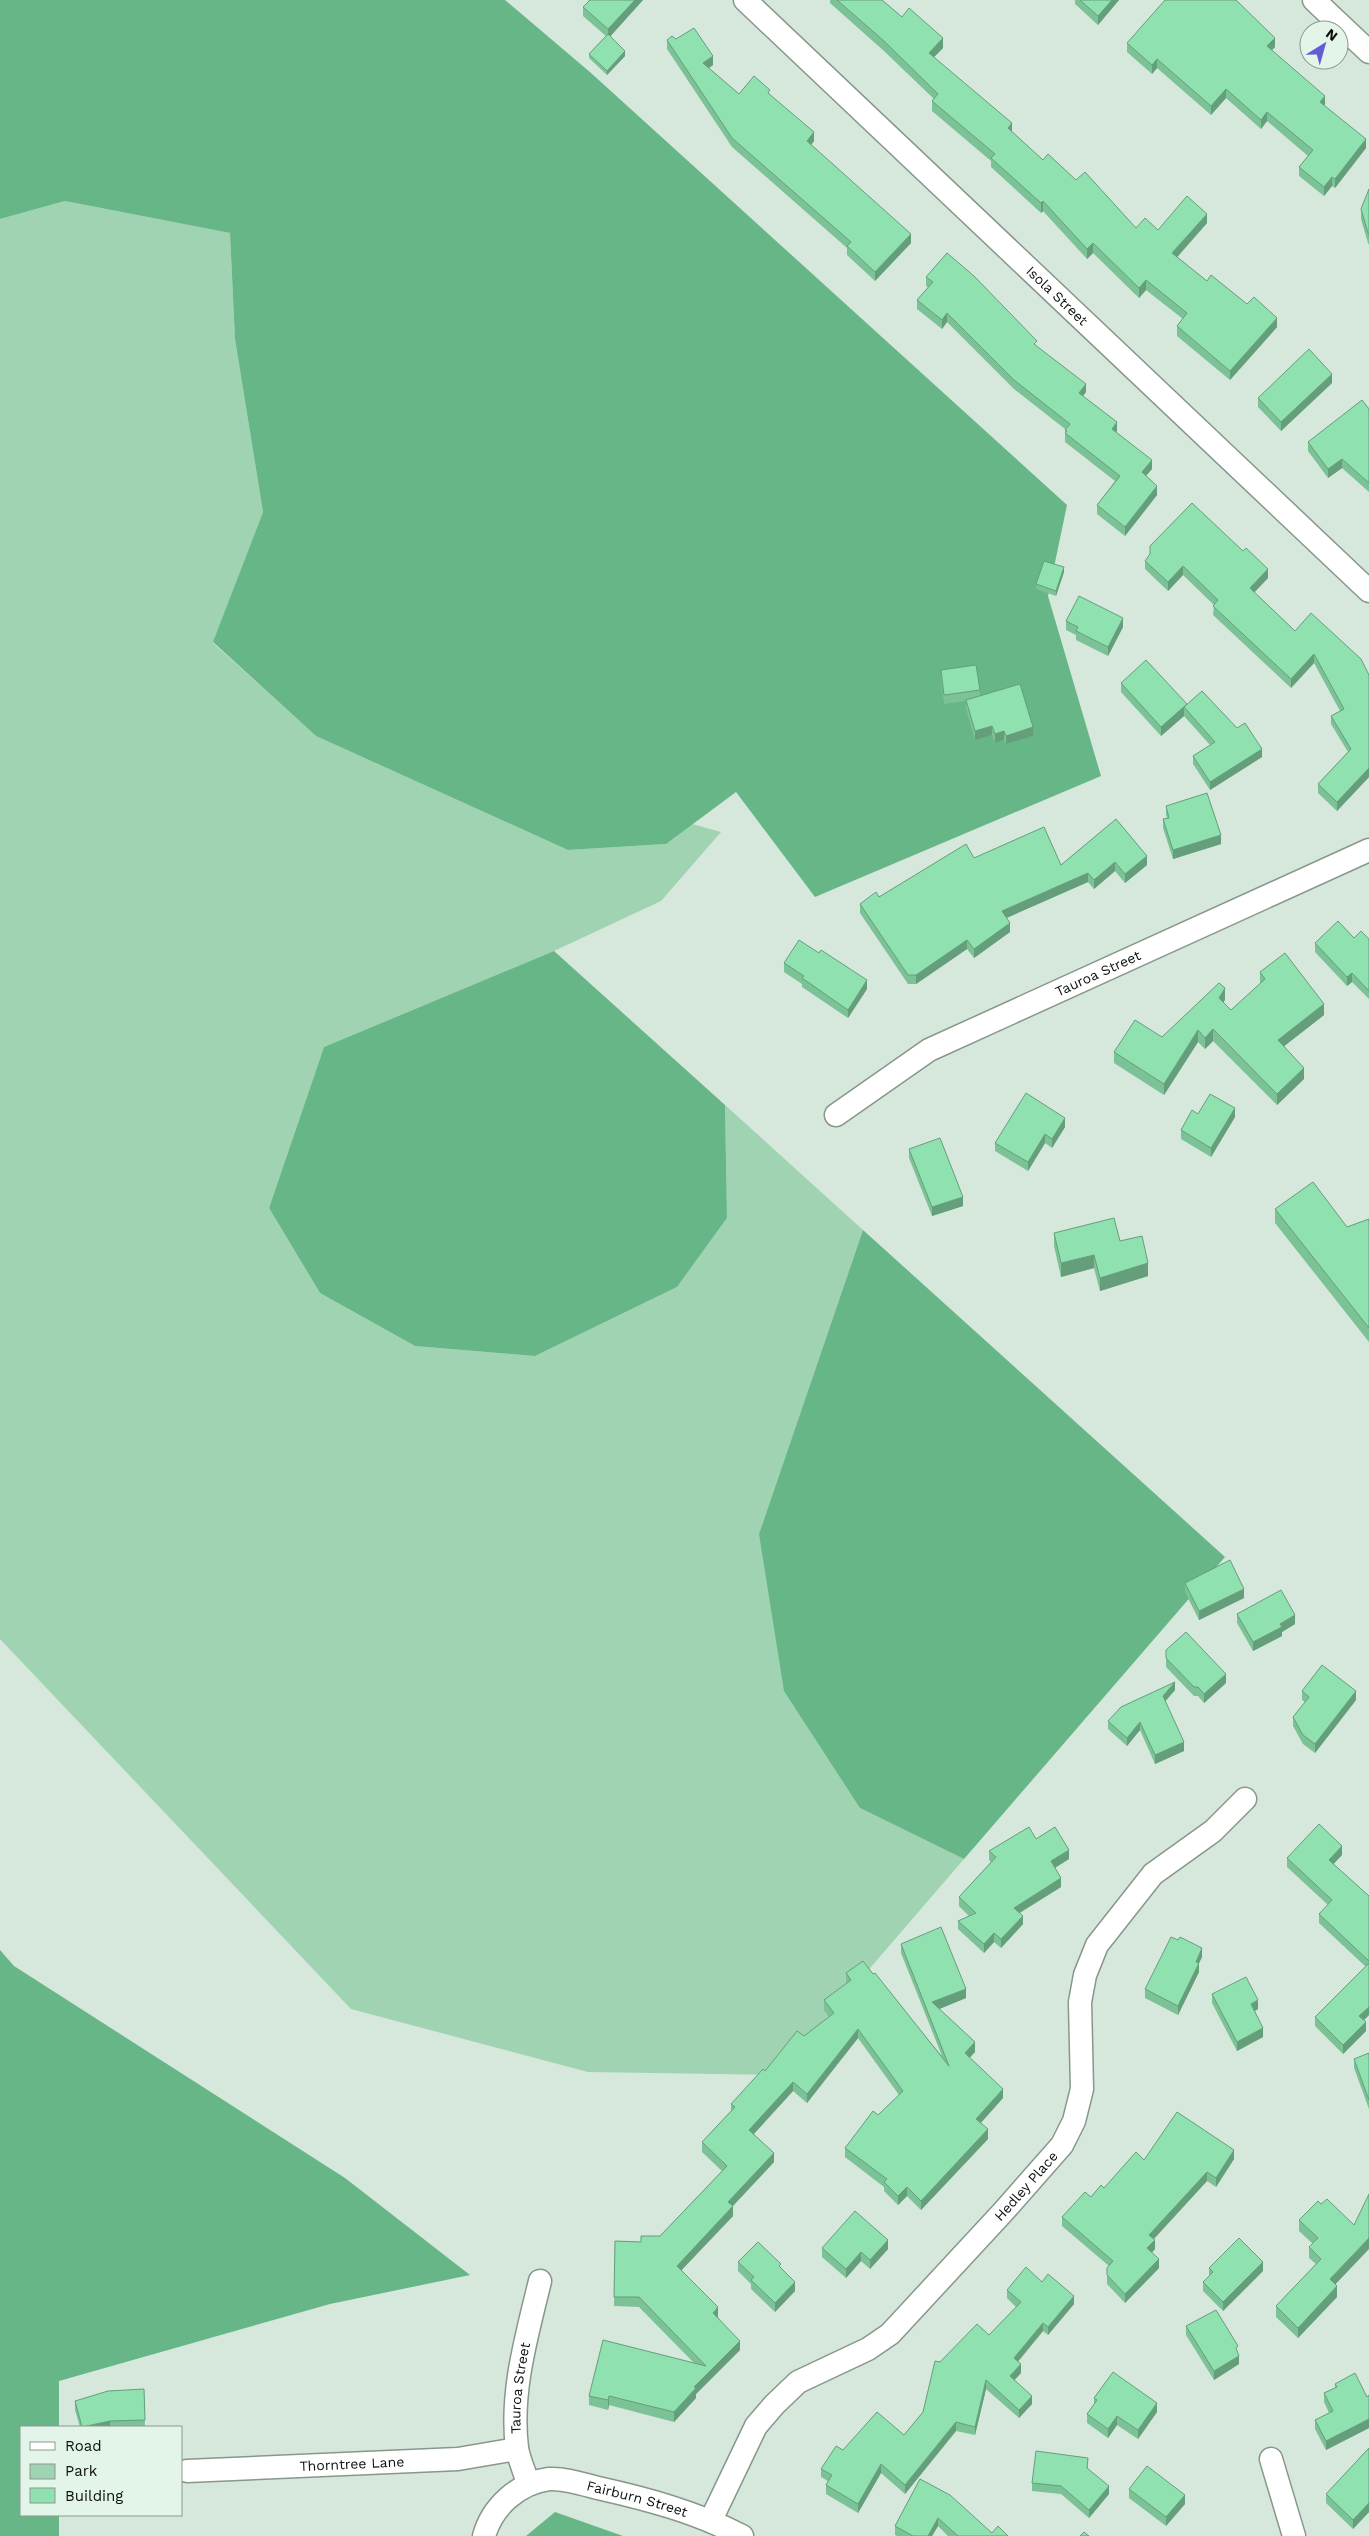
<svg xmlns="http://www.w3.org/2000/svg" width="1369" height="2536" viewBox="0 0 1369 2536" font-family="'Work Sans',sans-serif">
	<rect width="100%" height="100%" fill="#d6e7db"/>
	<!-- green -->
	<path fill="#a0d3b2" d="M 65,201 L 230,233 L 235,339 L 263,512 L 213,643 L 316,736 L 568,850 L 666,844 L 692,824 L 721,832 L 661,901 L 554,951 L 324,1047 L 269,1208 L 320,1293 L 415,1346 L 535,1356 L 677,1287 L 727,1218 L 725,1105 L 863,1230 L 759,1534 L 860,1808 L 964,1859 L 778,2075 L 588,2072 L 351,2009 L 0,1639 L 0,219 Z"/>
	<!-- forest -->
	<path fill="#66b687" d="M 0,0 L 505,0 L 591,73 L 1067,505 L 1048,596 L 1101,776 L 815,897 L 736,792 L 666,844 L 568,850 L 316,736 L 213,642 L 263,512 L 235,339 L 230,233 L 65,201 L 0,219 Z
		M 554,951 L 725,1105 L 727,1218 L 677,1287 L 535,1356 L 415,1346 L 320,1293 L 269,1208 L 324,1047 Z
		M 863,1230 L 1225,1557 L 964,1859 L 860,1808 L 784,1691 L 759,1534 Z
		M 0,1950 L 14,1966 L 345,2178 L 470,2275 L 330,2304 L 59,2381 L 59,2427 L 21,2427 L 21,2515 L 59,2515 L 59,2536 L 0,2536 Z
		M 555,2512 L 623,2536 L 526,2536 Z"/>
	<g fill="none" stroke-linecap="round" stroke-linejoin="round">
		<defs>
			<g id="minor">
				<path id="s1" d="M 745,0 L 1369,591"/>
				<path d="M 1314,0 L 1369,52"/>
				<path id="s2" d="M 836,1115 L 929,1050 L 1369,850"/>
				<path d="M 1271,2459 L 1294,2536"/>
				<path id="s3" d="M 187,2471 L 458,2459 L 517,2449"/>
				<path id="s4" d="M 528,2484 C 525,2472 519,2460 517,2448 C 510,2392 527,2335 540,2281"/>
				<path id="s5" d="M 711,2520 L 756,2426 L 774,2405 L 798,2382 L 868,2349 L 890,2334 L 1003,2212 L 1062,2145 L 1074,2121 L 1082,2089 L 1080,2002 L 1085,1975 L 1097,1945 L 1153,1874 L 1213,1831 L 1245,1799"/>
				<path id="s6" d="M 484,2536 C 492,2507 518,2483 549,2479 C 564,2478 583,2484 598,2488 C 647,2499 696,2512 742,2536"/>
			</g>
		</defs>
		<!-- minor casing -->
		<use href="#minor" stroke="#87978c" stroke-width="25"/>
		<!-- minor -->
		<use href="#minor" stroke="#fff" stroke-width="22"/>
	</g>
	<!-- wall -->
	<path fill="#7cc297" d="M 588,0 L 643,0 L 610,36 L 625,56 L 607,75 L 589,58 L 589,54 L 606,36 L 583,16 L 583,7 L 589,1 Z
		M 830,0 L 882,0 L 902,17 L 943,48 L 934,57 L 1012,132 L 1043,160 L 1076,180 L 1136,228 L 1158,230 L 1207,223 L 1177,257 L 1207,281 L 1277,327 L 1230,380 L 1177,336 L 1177,326 L 1183,319 L 1146,290 L 1139,298 L 1093,253 L 1087,259 L 1043,211 L 1041,213 L 991,167 L 991,161 L 932,111 L 932,101 L 934,99 L 884,51 L 830,3 Z
		M 1075,0 L 1119,0 L 1098,25 L 1075,4 Z
		M 676,39 L 713,65 L 709,68 L 739,94 L 770,95 L 814,141 L 811,145 L 911,243 L 875,281 L 847,255 L 847,248 L 732,147 L 667,49 L 667,40 Z
		M 1127,43 L 1275,47 L 1272,50 L 1325,105 L 1324,106 L 1366,148 L 1335,188 L 1332,186 L 1324,196 L 1299,176 L 1299,167 L 1308,156 L 1267,121 L 1261,129 L 1226,98 L 1211,115 L 1157,68 L 1152,74 L 1127,52 Z
		M 1369,189 L 1369,245 L 1368,243 L 1361,219 L 1361,209 Z
		M 926,277 L 1037,347 L 1086,392 L 1083,396 L 1117,431 L 1116,432 L 1152,469 L 1146,476 L 1157,495 L 1125,536 L 1097,514 L 1097,505 L 1115,481 L 1065,442 L 1065,429 L 1014,389 L 947,322 L 942,329 L 917,309 L 917,300 L 928,287 L 926,286 Z
		M 1332,383 L 1281,431 L 1258,407 L 1258,398 Z
		M 1369,409 L 1369,492 L 1342,468 L 1328,478 L 1308,451 L 1308,442 Z
		M 1145,561 L 1268,578 L 1254,592 L 1295,631 L 1369,675 L 1369,777 L 1337,811 L 1318,793 L 1318,784 L 1348,752 L 1331,724 L 1331,716 L 1340,711 L 1314,663 L 1291,688 L 1213,615 L 1214,605 L 1183,575 L 1168,591 L 1145,569 Z
		M 1064,572 L 1056,596 L 1036,589 L 1036,584 Z
		M 1066,621 L 1123,627 L 1108,656 L 1076,640 L 1076,635 L 1066,630 Z
		M 941,670 L 980,690 L 980,696 L 1033,736 L 1006,744 L 1004,740 L 995,743 L 992,735 L 975,740 L 966,709 L 966,701 L 944,704 L 941,679 Z
		M 1121,683 L 1187,704 L 1262,757 L 1210,790 L 1193,764 L 1193,756 L 1210,745 L 1184,716 L 1161,736 L 1121,692 Z
		M 1166,806 L 1221,844 L 1173,859 L 1163,828 L 1163,819 L 1167,818 L 1166,815 Z
		M 1116,819 L 1147,865 L 1125,883 L 1115,871 L 1094,889 L 1088,882 L 1006,918 L 1010,932 L 974,958 L 967,949 L 916,984 L 908,984 L 860,913 L 860,904 L 974,858 L 1061,865 Z
		M 1354,938 L 1369,939 L 1369,999 L 1352,982 L 1347,986 L 1315,952 L 1315,943 Z
		M 784,963 L 867,989 L 848,1018 L 802,987 L 802,984 L 784,972 Z
		M 1260,972 L 1324,1015 L 1284,1046 L 1304,1079 L 1277,1105 L 1213,1041 L 1205,1049 L 1198,1042 L 1164,1095 L 1114,1063 L 1114,1052 L 1162,1037 L 1225,1000 L 1223,1002 L 1231,1010 L 1260,984 Z
		M 1198,1114 L 1235,1117 L 1211,1157 L 1181,1139 L 1181,1130 Z
		M 1065,1127 L 1052,1148 L 1045,1143 L 1028,1171 L 995,1151 L 995,1143 Z
		M 909,1149 L 963,1206 L 932,1216 L 909,1158 Z
		M 1275,1209 L 1347,1227 L 1369,1219 L 1369,1342 L 1275,1223 Z
		M 1054,1233 L 1120,1241 L 1148,1276 L 1100,1291 L 1094,1268 L 1061,1277 L 1054,1246 Z
		M 1185,1583 L 1244,1598 L 1199,1620 L 1185,1592 Z
		M 1237,1614 L 1295,1624 L 1282,1632 L 1282,1636 L 1253,1651 L 1237,1623 Z
		M 1166,1650 L 1226,1683 L 1204,1703 L 1198,1696 L 1194,1696 L 1166,1667 Z
		M 1175,1690 L 1165,1701 L 1184,1751 L 1155,1764 L 1140,1730 L 1127,1746 L 1108,1729 L 1108,1721 Z
		M 1302,1691 L 1356,1700 L 1315,1753 L 1303,1744 L 1293,1726 L 1293,1717 L 1305,1702 L 1302,1700 Z
		M 1036,1839 L 1069,1859 L 1055,1868 L 1061,1887 L 1020,1913 L 1023,1924 L 1001,1948 L 994,1942 L 984,1953 L 958,1929 L 958,1921 L 969,1916 L 959,1906 L 959,1897 L 991,1862 L 989,1860 L 989,1851 Z
		M 1342,1855 L 1333,1864 L 1369,1896 L 1369,2015 L 1364,2020 L 1366,2031 L 1343,2054 L 1315,2026 L 1315,2017 L 1366,1967 L 1319,1923 L 1319,1914 L 1328,1905 L 1287,1867 L 1287,1858 Z
		M 901,1944 L 966,1998 L 939,2009 L 975,2052 L 969,2057 L 1003,2098 L 981,2123 L 988,2139 L 921,2210 L 907,2196 L 898,2205 L 884,2191 L 884,2187 L 845,2157 L 845,2148 L 899,2095 L 858,2038 L 807,2103 L 793,2091 L 754,2134 L 774,2162 L 733,2206 L 733,2216 L 681,2270 L 718,2317 L 740,2350 L 696,2394 L 696,2398 L 674,2422 L 609,2405 L 608,2410 L 589,2405 L 589,2396 L 694,2363 L 639,2307 L 614,2306 L 615,2241 L 641,2242 L 660,2236 L 722,2171 L 702,2152 L 702,2142 L 731,2111 L 731,2104 L 765,2071 L 804,2036 L 829,2017 L 824,2010 L 824,2000 L 847,1984 L 846,1983 L 846,1973 L 873,1974 L 942,2056 L 901,1953 Z
		M 1202,1957 L 1199,1963 L 1199,1972 L 1178,2015 L 1145,1998 L 1145,1989 Z
		M 1212,1994 L 1258,2009 L 1255,2011 L 1263,2037 L 1237,2051 L 1212,2003 Z
		M 1369,2053 L 1369,2109 L 1354,2068 L 1354,2059 Z
		M 1234,2159 L 1216,2187 L 1207,2181 L 1154,2239 L 1155,2249 L 1152,2253 L 1159,2268 L 1125,2303 L 1107,2284 L 1107,2268 L 1109,2266 L 1062,2226 L 1062,2217 L 1091,2197 L 1144,2160 Z
		M 1318,2201 L 1337,2297 L 1298,2338 L 1276,2317 L 1276,2306 L 1316,2264 L 1309,2258 L 1309,2247 L 1313,2244 L 1299,2231 L 1299,2220 Z
		M 822,2248 L 888,2249 L 870,2269 L 861,2261 L 846,2278 L 822,2257 Z
		M 738,2262 L 781,2269 L 795,2291 L 775,2312 L 751,2289 L 751,2284 L 738,2271 Z
		M 1209,2268 L 1263,2271 L 1223,2311 L 1203,2291 L 1203,2282 L 1209,2277 Z
		M 1042,2282 L 1074,2304 L 1048,2335 L 1043,2331 L 1018,2362 L 1021,2373 L 1014,2380 L 1032,2404 L 1019,2418 L 986,2389 L 975,2435 L 956,2431 L 905,2494 L 881,2473 L 858,2513 L 826,2494 L 826,2485 L 828,2481 L 821,2477 L 821,2469 L 843,2450 L 904,2435 L 923,2412 L 940,2362 L 989,2335 L 1016,2307 L 1007,2298 L 1007,2290 Z
		M 1186,2326 L 1238,2354 L 1239,2364 L 1214,2380 L 1186,2335 Z
		M 1335,2384 L 1367,2397 L 1369,2395 L 1369,2428 L 1326,2450 L 1315,2429 L 1315,2420 L 1329,2413 L 1324,2402 L 1324,2393 L 1335,2388 Z
		M 144,2389 L 145,2427 L 80,2427 L 75,2410 L 75,2401 Z
		M 1094,2398 L 1157,2412 L 1138,2439 L 1117,2425 L 1108,2438 L 1087,2423 L 1087,2414 L 1094,2405 Z
		M 1369,2448 L 1369,2512 L 1353,2529 L 1326,2503 L 1326,2494 Z
		M 1088,2466 L 1088,2469 L 1109,2494 L 1089,2518 L 1061,2494 L 1032,2491 L 1032,2483 Z
		M 920,2479 L 992,2533 L 1008,2536 L 948,2536 L 938,2526 L 932,2536 L 897,2536 L 895,2535 L 895,2526 Z
		M 1129,2489 L 1185,2504 L 1166,2526 L 1129,2498 Z"/>
	<!-- shaded-wall -->
	<path fill="#659e7b" d="M 635,0 L 643,0 L 608,39 L 608,29 Z
		M 1112,0 L 1119,0 L 1098,25 L 1098,16 Z
		M 943,38 L 943,48 L 929,62 L 929,53 Z
		M 1275,38 L 1275,47 L 1267,55 L 1267,46 Z
		M 625,51 L 625,56 L 607,75 L 607,71 Z
		M 713,56 L 713,65 L 703,72 L 703,63 Z
		M 1157,59 L 1157,68 L 1152,74 L 1152,65 Z
		M 1226,89 L 1226,98 L 1211,115 L 1211,106 Z
		M 1325,96 L 1325,105 L 1320,111 L 1320,102 Z
		M 1267,112 L 1267,121 L 1261,129 L 1261,120 Z
		M 1012,123 L 1012,133 L 1008,128 Z
		M 814,132 L 814,141 L 807,150 L 807,141 Z
		M 1366,139 L 1366,148 L 1335,188 L 1335,179 Z
		M 1332,177 L 1332,186 L 1324,196 L 1324,187 Z
		M 1043,201 L 1043,211 L 1041,213 L 1041,203 Z
		M 1207,214 L 1207,223 L 1172,263 L 1172,253 Z
		M 911,234 L 911,243 L 875,281 L 875,272 Z
		M 1093,243 L 1093,253 L 1087,259 L 1087,249 Z
		M 1146,280 L 1146,290 L 1139,298 L 1139,288 Z
		M 947,313 L 947,322 L 942,329 L 942,320 Z
		M 1277,318 L 1277,327 L 1230,380 L 1230,371 Z
		M 1332,374 L 1332,383 L 1281,431 L 1281,422 Z
		M 1086,384 L 1086,392 L 1079,401 L 1079,393 Z
		M 1117,422 L 1117,431 L 1112,438 L 1112,429 Z
		M 1342,459 L 1342,468 L 1328,478 L 1328,469 Z
		M 1152,460 L 1152,469 L 1142,480 L 1142,472 Z
		M 1157,486 L 1157,495 L 1125,536 L 1125,527 Z
		M 1183,566 L 1183,575 L 1168,591 L 1168,582 Z
		M 1064,567 L 1064,572 L 1056,596 L 1056,591 Z
		M 1268,569 L 1268,578 L 1250,597 L 1250,588 Z
		M 1123,618 L 1123,627 L 1108,656 L 1108,647 Z
		M 1314,654 L 1314,663 L 1291,688 L 1291,679 Z
		M 1187,704 L 1184,707 L 1184,716 L 1161,736 L 1161,727 Z
		M 992,726 L 992,735 L 975,740 L 975,731 Z
		M 1033,727 L 1033,736 L 1006,744 L 1006,736 Z
		M 1004,731 L 1004,740 L 995,743 L 995,734 Z
		M 1262,749 L 1262,757 L 1210,790 L 1210,782 Z
		M 1369,768 L 1369,777 L 1337,811 L 1337,802 Z
		M 1221,835 L 1221,844 L 1173,859 L 1173,850 Z
		M 1147,856 L 1147,865 L 1125,883 L 1125,874 Z
		M 1115,862 L 1115,871 L 1094,889 L 1094,880 Z
		M 1088,873 L 1088,882 L 1002,920 L 1002,911 Z
		M 1010,923 L 1010,932 L 974,958 L 974,949 Z
		M 967,940 L 967,949 L 916,984 L 916,975 Z
		M 1352,973 L 1352,982 L 1347,986 L 1347,977 Z
		M 867,980 L 867,989 L 848,1018 L 848,1010 Z
		M 1225,988 L 1225,1000 L 1219,1009 L 1219,998 Z
		M 1324,1004 L 1324,1015 L 1278,1051 L 1278,1040 Z
		M 1213,1029 L 1213,1041 L 1205,1049 L 1205,1038 Z
		M 1198,1030 L 1198,1042 L 1164,1095 L 1164,1084 Z
		M 1304,1068 L 1304,1079 L 1277,1105 L 1277,1094 Z
		M 1235,1108 L 1235,1117 L 1211,1157 L 1211,1148 Z
		M 1065,1118 L 1065,1127 L 1052,1148 L 1052,1139 Z
		M 1045,1134 L 1045,1143 L 1028,1171 L 1028,1162 Z
		M 963,1197 L 963,1206 L 932,1216 L 932,1207 Z
		M 1094,1255 L 1094,1268 L 1061,1277 L 1061,1263 Z
		M 1148,1263 L 1148,1276 L 1100,1291 L 1100,1278 Z
		M 1244,1589 L 1244,1598 L 1199,1620 L 1199,1611 Z
		M 1295,1615 L 1295,1624 L 1282,1632 L 1282,1636 L 1253,1651 L 1253,1642 L 1280,1624 Z
		M 1226,1674 L 1226,1683 L 1204,1703 L 1204,1694 Z
		M 1175,1682 L 1175,1690 L 1163,1704 L 1163,1696 Z
		M 1356,1691 L 1356,1700 L 1315,1753 L 1315,1744 Z
		M 1140,1722 L 1140,1730 L 1127,1746 L 1127,1738 Z
		M 1184,1742 L 1184,1751 L 1155,1764 L 1155,1755 Z
		M 1342,1846 L 1342,1855 L 1329,1869 L 1329,1860 Z
		M 1069,1850 L 1069,1859 L 1051,1870 L 1051,1861 Z
		M 1061,1878 L 1061,1887 L 1014,1916 L 1014,1908 Z
		M 1023,1916 L 1023,1924 L 1001,1948 L 1001,1939 Z
		M 994,1933 L 994,1942 L 984,1953 L 984,1944 Z
		M 1202,1948 L 1202,1957 L 1199,1963 L 1199,1972 L 1178,2015 L 1178,2006 L 1196,1962 Z
		M 966,1989 L 966,1998 L 932,2012 L 932,2002 Z
		M 1258,2000 L 1258,2009 L 1251,2013 L 1251,2004 Z
		M 1369,2007 L 1369,2015 L 1359,2025 L 1359,2016 Z
		M 1366,2022 L 1366,2031 L 1343,2054 L 1343,2045 Z
		M 1263,2028 L 1263,2037 L 1237,2051 L 1237,2042 Z
		M 858,2029 L 858,2038 L 807,2103 L 807,2094 Z
		M 975,2042 L 975,2052 L 965,2063 L 965,2053 Z
		M 793,2082 L 793,2091 L 749,2139 L 749,2130 Z
		M 1003,2089 L 1003,2098 L 976,2128 L 976,2119 Z
		M 988,2129 L 988,2139 L 921,2210 L 921,2201 Z
		M 1234,2150 L 1234,2159 L 1216,2187 L 1216,2178 Z
		M 774,2153 L 774,2162 L 728,2211 L 728,2202 Z
		M 1207,2172 L 1207,2181 L 1149,2244 L 1149,2235 Z
		M 907,2187 L 907,2196 L 898,2205 L 898,2196 Z
		M 733,2206 L 733,2216 L 677,2275 L 677,2266 Z
		M 1369,2238 L 1369,2249 L 1330,2290 L 1330,2279 Z
		M 888,2240 L 888,2249 L 870,2269 L 870,2260 Z
		M 1155,2240 L 1155,2249 L 1147,2257 L 1147,2248 Z
		M 861,2252 L 861,2261 L 846,2278 L 846,2269 Z
		M 1159,2259 L 1159,2268 L 1125,2303 L 1125,2294 Z
		M 1263,2262 L 1263,2271 L 1223,2311 L 1223,2302 Z
		M 795,2282 L 795,2291 L 775,2312 L 775,2303 Z
		M 1337,2286 L 1337,2297 L 1298,2338 L 1298,2328 Z
		M 1074,2296 L 1074,2304 L 1048,2335 L 1048,2327 Z
		M 718,2307 L 718,2317 L 713,2322 L 713,2313 Z
		M 1043,2323 L 1043,2331 L 1014,2366 L 1014,2358 Z
		M 740,2341 L 740,2350 L 696,2394 L 696,2398 L 674,2422 L 674,2412 L 694,2387 Z
		M 1239,2356 L 1239,2364 L 1214,2380 L 1214,2371 Z
		M 1021,2364 L 1021,2373 L 1010,2385 L 1010,2376 Z
		M 986,2380 L 986,2389 L 975,2435 L 975,2427 Z
		M 609,2396 L 609,2405 L 608,2410 L 608,2400 Z
		M 1032,2396 L 1032,2404 L 1019,2418 L 1019,2410 Z
		M 1157,2403 L 1157,2412 L 1138,2439 L 1138,2430 Z
		M 1117,2416 L 1117,2425 L 1108,2438 L 1108,2429 Z
		M 1369,2419 L 1369,2428 L 1326,2450 L 1326,2441 Z
		M 110,2421 L 110,2427 L 84,2427 Z
		M 956,2422 L 956,2431 L 905,2494 L 905,2485 Z
		M 881,2464 L 881,2473 L 858,2513 L 858,2504 Z
		M 1109,2486 L 1109,2494 L 1089,2518 L 1089,2510 Z
		M 1185,2495 L 1185,2504 L 1166,2526 L 1166,2517 Z
		M 1369,2503 L 1369,2512 L 1353,2529 L 1353,2520 Z
		M 938,2518 L 938,2526 L 932,2536 L 928,2536 Z"/>
	<!-- building -->
	<path fill="#90e1b0" stroke="#659e7b" d="M 590,0 L 635,0 L 608,29 L 583,7 Z
		M 837,0 L 882,0 L 902,17 L 909,8 L 943,38 L 929,53 L 1012,123 L 1008,128 L 1043,160 L 1048,154 L 1076,180 L 1085,172 L 1136,228 L 1145,218 L 1158,230 L 1187,196 L 1207,214 L 1172,253 L 1207,281 L 1211,275 L 1247,304 L 1254,297 L 1277,318 L 1230,371 L 1177,326 L 1187,313 L 1146,280 L 1139,288 L 1093,243 L 1087,249 L 1043,201 L 1041,203 L 991,158 L 995,154 L 932,101 L 938,94 L 884,41 Z
		M 1080,0 L 1112,0 L 1098,16 Z
		M 1165,0 L 1236,0 L 1275,38 L 1267,46 L 1325,96 L 1320,102 L 1366,139 L 1335,179 L 1332,177 L 1324,187 L 1299,167 L 1313,150 L 1267,112 L 1261,120 L 1226,89 L 1211,106 L 1157,59 L 1152,65 L 1127,43 Z
		M 694,28 L 713,56 L 703,63 L 739,94 L 754,76 L 770,90 L 768,93 L 814,132 L 807,141 L 911,234 L 875,272 L 847,246 L 851,242 L 732,138 L 667,40 L 672,36 L 676,39 Z
		M 608,34 L 625,51 L 607,71 L 589,54 Z
		M 1369,189 L 1369,235 L 1368,233 L 1361,209 Z
		M 947,253 L 974,276 L 1037,341 L 1034,344 L 1086,384 L 1079,393 L 1117,422 L 1112,429 L 1152,460 L 1142,472 L 1157,486 L 1125,527 L 1097,505 L 1120,476 L 1065,433 L 1067,431 L 1065,430 L 1070,424 L 1014,380 L 947,313 L 942,320 L 917,300 L 933,282 L 926,277 Z
		M 1309,349 L 1332,374 L 1281,422 L 1258,398 Z
		M 1362,400 L 1369,409 L 1369,483 L 1342,459 L 1328,469 L 1308,442 Z
		M 1192,503 L 1243,551 L 1246,548 L 1268,569 L 1250,588 L 1295,631 L 1311,613 L 1361,659 L 1369,675 L 1369,768 L 1337,802 L 1318,784 L 1351,749 L 1331,716 L 1344,709 L 1314,654 L 1291,679 L 1213,606 L 1218,600 L 1183,566 L 1168,582 L 1145,561 L 1150,554 L 1150,546 Z
		M 1044,561 L 1064,567 L 1056,591 L 1036,584 Z
		M 1079,596 L 1123,618 L 1108,647 L 1076,631 L 1078,627 L 1066,621 Z
		M 1146,660 L 1187,704 L 1161,727 L 1121,683 Z
		M 976,665 L 980,690 L 944,695 L 941,670 Z
		M 1020,684 L 1033,727 L 1006,736 L 1004,731 L 995,734 L 992,726 L 975,731 L 966,700 Z
		M 1202,691 L 1237,728 L 1245,723 L 1262,749 L 1210,782 L 1193,756 L 1215,742 L 1184,707 Z
		M 1207,793 L 1221,835 L 1173,850 L 1163,819 L 1169,818 L 1166,806 Z
		M 1116,819 L 1147,856 L 1125,874 L 1115,862 L 1094,880 L 1088,873 L 1002,911 L 1010,923 L 974,949 L 967,940 L 916,975 L 908,975 L 860,904 L 876,892 L 879,897 L 966,844 L 974,858 L 1044,827 L 1061,865 Z
		M 1338,921 L 1354,938 L 1361,931 L 1369,939 L 1369,991 L 1352,973 L 1347,977 L 1315,943 Z
		M 799,940 L 819,953 L 821,950 L 867,980 L 848,1010 L 802,978 L 804,976 L 784,963 Z
		M 1285,953 L 1324,1004 L 1278,1040 L 1304,1068 L 1277,1094 L 1213,1029 L 1205,1038 L 1198,1030 L 1164,1084 L 1114,1052 L 1135,1020 L 1162,1037 L 1219,983 L 1225,988 L 1219,998 L 1231,1010 L 1265,979 L 1260,972 Z
		M 1026,1093 L 1065,1118 L 1052,1139 L 1045,1134 L 1028,1162 L 995,1143 Z
		M 1210,1094 L 1235,1108 L 1211,1148 L 1181,1130 L 1192,1110 L 1198,1114 Z
		M 940,1138 L 963,1197 L 932,1207 L 909,1149 Z
		M 1313,1182 L 1347,1227 L 1369,1219 L 1369,1328 L 1275,1209 Z
		M 1114,1218 L 1120,1241 L 1142,1236 L 1148,1263 L 1100,1278 L 1094,1255 L 1061,1263 L 1054,1233 Z
		M 1230,1560 L 1244,1589 L 1199,1611 L 1185,1583 Z
		M 1281,1590 L 1295,1615 L 1280,1624 L 1282,1627 L 1253,1642 L 1237,1614 Z
		M 1186,1632 L 1226,1674 L 1204,1694 L 1198,1687 L 1194,1687 L 1166,1658 L 1166,1650 Z
		M 1322,1665 L 1356,1691 L 1315,1744 L 1303,1735 L 1293,1717 L 1309,1697 L 1302,1691 Z
		M 1175,1682 L 1163,1696 L 1184,1742 L 1155,1755 L 1140,1722 L 1127,1738 L 1108,1721 L 1121,1707 Z
		M 1319,1824 L 1342,1846 L 1329,1860 L 1369,1896 L 1369,1961 L 1319,1914 L 1332,1900 L 1287,1858 Z
		M 1029,1827 L 1036,1839 L 1055,1827 L 1069,1850 L 1051,1861 L 1061,1878 L 1014,1908 L 1023,1916 L 1001,1939 L 994,1933 L 984,1944 L 958,1921 L 976,1913 L 959,1897 L 996,1857 L 989,1851 Z
		M 941,1927 L 966,1989 L 932,2002 L 975,2042 L 965,2053 L 1003,2089 L 976,2119 L 988,2129 L 921,2201 L 907,2187 L 898,2196 L 884,2182 L 887,2179 L 845,2148 L 873,2111 L 878,2115 L 903,2091 L 858,2029 L 807,2094 L 793,2082 L 749,2130 L 774,2153 L 728,2202 L 733,2206 L 677,2266 L 718,2307 L 713,2313 L 740,2341 L 694,2387 L 696,2388 L 674,2412 L 609,2396 L 608,2400 L 589,2396 L 603,2340 L 706,2366 L 639,2297 L 614,2297 L 615,2241 L 641,2242 L 641,2236 L 660,2236 L 727,2166 L 702,2142 L 735,2107 L 731,2104 L 763,2069 L 765,2071 L 797,2031 L 804,2036 L 834,2013 L 824,2000 L 851,1980 L 846,1973 L 863,1961 L 873,1974 L 875,1973 L 949,2066 L 901,1944 Z
		M 1171,1937 L 1178,1940 L 1180,1937 L 1202,1948 L 1196,1962 L 1199,1963 L 1178,2006 L 1145,1989 Z
		M 1369,1963 L 1369,2007 L 1359,2016 L 1366,2022 L 1343,2045 L 1315,2017 Z
		M 1246,1977 L 1258,2000 L 1251,2004 L 1263,2028 L 1237,2042 L 1212,1994 Z
		M 1369,2053 L 1369,2100 L 1354,2059 Z
		M 1177,2112 L 1234,2150 L 1216,2178 L 1207,2172 L 1149,2235 L 1155,2240 L 1147,2248 L 1159,2259 L 1125,2294 L 1107,2275 L 1107,2268 L 1113,2261 L 1062,2217 L 1085,2192 L 1091,2197 L 1101,2185 L 1104,2188 L 1136,2152 L 1144,2160 Z
		M 1369,2194 L 1369,2238 L 1330,2279 L 1337,2286 L 1298,2328 L 1276,2306 L 1321,2259 L 1309,2247 L 1318,2238 L 1299,2220 L 1318,2201 L 1321,2204 L 1327,2199 L 1354,2225 Z
		M 855,2211 L 888,2240 L 870,2260 L 861,2252 L 846,2269 L 822,2248 Z
		M 1239,2238 L 1263,2262 L 1223,2302 L 1203,2282 L 1213,2272 L 1209,2268 Z
		M 758,2242 L 781,2264 L 779,2266 L 795,2282 L 775,2303 L 751,2280 L 754,2277 L 738,2262 Z
		M 1026,2267 L 1042,2282 L 1048,2274 L 1074,2296 L 1048,2327 L 1043,2323 L 1014,2358 L 1021,2364 L 1010,2376 L 1032,2396 L 1019,2410 L 986,2380 L 975,2427 L 956,2422 L 905,2485 L 881,2464 L 858,2504 L 826,2485 L 832,2475 L 821,2469 L 836,2446 L 843,2450 L 877,2412 L 904,2435 L 923,2412 L 935,2361 L 940,2362 L 977,2324 L 989,2335 L 1021,2302 L 1007,2290 Z
		M 1216,2310 L 1238,2346 L 1236,2348 L 1239,2356 L 1214,2371 L 1186,2326 Z
		M 1113,2372 L 1157,2403 L 1138,2430 L 1117,2416 L 1108,2429 L 1087,2414 L 1097,2400 L 1094,2398 Z
		M 1355,2373 L 1367,2397 L 1369,2395 L 1369,2419 L 1326,2441 L 1315,2420 L 1333,2411 L 1324,2393 L 1337,2387 L 1335,2384 Z
		M 144,2389 L 145,2420 L 110,2421 L 82,2427 L 75,2401 L 108,2391 Z
		M 1369,2448 L 1369,2503 L 1353,2520 L 1326,2494 Z
		M 1036,2451 L 1088,2458 L 1087,2468 L 1109,2486 L 1089,2510 L 1061,2486 L 1032,2483 Z
		M 1147,2466 L 1185,2495 L 1166,2517 L 1129,2489 Z
		M 920,2479 L 950,2495 L 992,2533 L 998,2526 L 1008,2536 L 958,2536 L 938,2518 L 928,2536 L 913,2536 L 895,2526 Z
		M 1084,2532 L 1089,2536 L 1080,2536 Z"/>
	<g text-anchor="middle" stroke-width="4.5" stroke-linejoin="round" paint-order="stroke">
		<!-- street labels -->
		<g font-size="14" fill="#0c110e" stroke="#e3f4e8">
			<text dy="5" stroke="none"><textPath href="#s1" startOffset="430">Isola Street</textPath></text>
			<text dy="5" stroke="none"><textPath href="#s2" startOffset="299">Tauroa Street</textPath></text>
			<text dy="5" stroke="none"><textPath href="#s5" startOffset="470">Hedley Place</textPath></text>
			<text dy="5" stroke="none"><textPath href="#s4" startOffset="98">Tauroa Street</textPath></text>
			<text dy="5" stroke="none"><textPath href="#s3" startOffset="165">Thorntree Lane</textPath></text>
			<text dy="5" stroke="none"><textPath href="#s6" startOffset="182">Fairburn Street</textPath></text>
		</g>
	</g>
	<!-- legend -->
	<rect x="20" y="2426" width="162" height="90" fill="#e3f4e8" stroke="#8d9991"/>
	<rect x="30" y="2442" width="25" height="8" fill="#ffffff" stroke="#8d9991"/>
	<text x="65" y="2451" font-size="15" fill="#0c110e">Road</text>
	<rect x="30" y="2464" width="25" height="15" fill="#a0d3b2" stroke="#8d9991"/>
	<text x="65" y="2476" font-size="15" fill="#0c110e">Park</text>
	<rect x="30" y="2488" width="25" height="15" fill="#90e1b0" stroke="#8d9991"/>
	<text x="65" y="2501" font-size="15" fill="#0c110e">Building</text>
	<!-- north arrow -->
	<g transform="translate(1324 45) rotate(37)"><circle r="24" fill="#e3f4e8" stroke="#8d9991"/>
	<path d="M0-4L9 19L0 12L-9 19Z" fill="#655cd5"/>
	<text y="-8" font-size="14" font-weight="bold" text-anchor="middle" fill="#0c110e">N</text>
	</g>
</svg>
